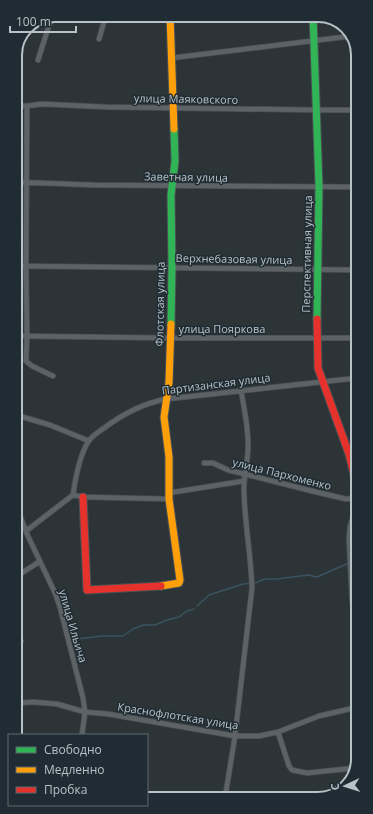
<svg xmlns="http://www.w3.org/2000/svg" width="373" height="814" viewBox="0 0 373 814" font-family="'Open Sans',sans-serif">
	<rect width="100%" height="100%" fill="#2c3438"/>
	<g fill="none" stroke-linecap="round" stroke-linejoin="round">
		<!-- stream -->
		<path stroke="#3b535f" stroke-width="1.5" d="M 356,560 L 357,560
			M 197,606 L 209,595 L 243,584 L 255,583 L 265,579 L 277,579 L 308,575 L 317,577 L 349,563
			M 77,639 L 102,636 L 123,636 L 133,629 L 143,625 L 155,625 L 167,620 L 179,617 L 187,611 L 194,609"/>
		<defs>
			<path id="street" d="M 99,39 L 106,15
				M 171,58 L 352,36
				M 38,60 L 52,16
				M 15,106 L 27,106 L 42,104 L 106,107 L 317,110 L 356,110
				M 27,106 L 26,267 L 27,336 L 26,361 L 32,366 L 53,376
				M 15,182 L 94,185 L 356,187
				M 16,266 L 357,270
				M 16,336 L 171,338 L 357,338
				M 16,415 L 50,425 L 89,441
				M 349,454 L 357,453
				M 204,463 L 213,463 L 228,470 L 316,492 L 346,499 L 357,498
				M 168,493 L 244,481
				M 73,495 C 75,481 80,455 88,442 C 91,437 98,432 104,428 C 123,414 143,403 167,399 L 357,378
				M 357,502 L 350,527 L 349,539 L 352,599 L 358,644
				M 16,505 L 27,534 L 55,593 L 60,607 L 83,698 L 85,712 L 82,735
				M 26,531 L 73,495 L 83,497 L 169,499
				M 17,576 L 39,562
				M 17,641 L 21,641
				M 17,703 L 33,702 L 57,704 L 85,712 L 108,714 L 235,736 L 259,736 L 278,732 L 319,716 L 358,707
				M 278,732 L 289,766 L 292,770 L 307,773 L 355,768
				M 147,796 L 162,798
				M 225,798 L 235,736 L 252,588 C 251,556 245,525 244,493 C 243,478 248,463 248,448 C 249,429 244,409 241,390"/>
			<path id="fast" d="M 313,15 L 319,187 L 317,319
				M 171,324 L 172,267 L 171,195 L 175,161 L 174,129"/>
			<path id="slow" d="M 170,15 L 174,129
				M 161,586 L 179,583 L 180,580 L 169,499 L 169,457 L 164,417 L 169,382 L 171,324"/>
			<path id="jam" d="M 317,319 L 318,368 L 349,454 L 357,487
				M 83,497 L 87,590 L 161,586"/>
		</defs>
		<!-- street casing -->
		<use href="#street" stroke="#4a5053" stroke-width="6"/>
		<!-- fast casing -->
		<use href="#fast" stroke="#4a5053" stroke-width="9"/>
		<!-- slow casing -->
		<use href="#slow" stroke="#4a5053" stroke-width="9"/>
		<!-- jam casing -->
		<use href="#jam" stroke="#4a5053" stroke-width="9"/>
		<!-- street -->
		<use href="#street" stroke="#5c6266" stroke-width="4.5"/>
		<!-- fast -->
		<use href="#fast" stroke="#30b455" stroke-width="7"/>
		<!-- slow -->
		<use href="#slow" stroke="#ff9f0a" stroke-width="7"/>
		<!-- jam -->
		<use href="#jam" stroke="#e5322d" stroke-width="7"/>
	</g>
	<g text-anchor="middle" stroke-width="3" stroke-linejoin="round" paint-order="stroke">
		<!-- street labels -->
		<g font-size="11" fill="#b7c2c8" stroke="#202c33">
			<text transform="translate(186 99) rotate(1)" y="4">улица Маяковского</text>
			<text transform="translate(186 177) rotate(1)" y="4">Заветная улица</text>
			<text transform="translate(307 254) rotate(-89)" y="4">Перспективная улица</text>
			<text transform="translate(234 259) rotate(1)" y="4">Верхнебазовая улица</text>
			<text transform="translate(160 304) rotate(-89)" y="4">Флотская улица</text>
			<text x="222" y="333">улица Пояркова</text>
			<text transform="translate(216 384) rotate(-7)" y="4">Партизанская улица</text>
			<text transform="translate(282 474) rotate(14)" y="4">улица Пархоменко</text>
			<text transform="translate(73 626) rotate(74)" y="4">улица Ильича</text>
			<text transform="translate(178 716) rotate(9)" y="4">Краснофлотская улица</text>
		</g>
	</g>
	<!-- crop -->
	<path d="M0 0H373V814H0ZM55 22H318A33 33 0 0 1 351 55V759A33 33 0 0 1 318 792H55A33 33 0 0 1 22 759V55A33 33 0 0 1 55 22Z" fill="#202c33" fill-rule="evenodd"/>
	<path fill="none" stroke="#b7c2c8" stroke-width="2" d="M55 22H318A33 33 0 0 1 351 55V759A33 33 0 0 1 318 792H55A33 33 0 0 1 22 759V55A33 33 0 0 1 55 22Z"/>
	<!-- legend -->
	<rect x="8" y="734" width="140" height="72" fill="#202c33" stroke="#5c686f"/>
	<rect x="16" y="747" width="20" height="6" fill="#30b455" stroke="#5c686f"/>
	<text x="44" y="754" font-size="12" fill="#b7c2c8">Свободно</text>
	<rect x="16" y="767" width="20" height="6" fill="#ff9f0a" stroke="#5c686f"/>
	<text x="44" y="774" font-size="12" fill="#b7c2c8">Медленно</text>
	<rect x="16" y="787" width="20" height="6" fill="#e5322d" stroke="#5c686f"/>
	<text x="44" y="794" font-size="12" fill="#b7c2c8">Пробка</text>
	<!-- north arrow -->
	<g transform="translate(345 786) rotate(266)" stroke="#202c33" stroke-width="3" paint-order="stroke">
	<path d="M0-3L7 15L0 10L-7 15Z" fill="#b7c2c8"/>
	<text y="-6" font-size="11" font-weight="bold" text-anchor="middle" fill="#b7c2c8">С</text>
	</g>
	<!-- scale -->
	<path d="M10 26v6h66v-6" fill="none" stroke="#b7c2c8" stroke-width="2"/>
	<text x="16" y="26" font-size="12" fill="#b7c2c8" stroke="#202c33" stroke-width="3" paint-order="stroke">100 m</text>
</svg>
